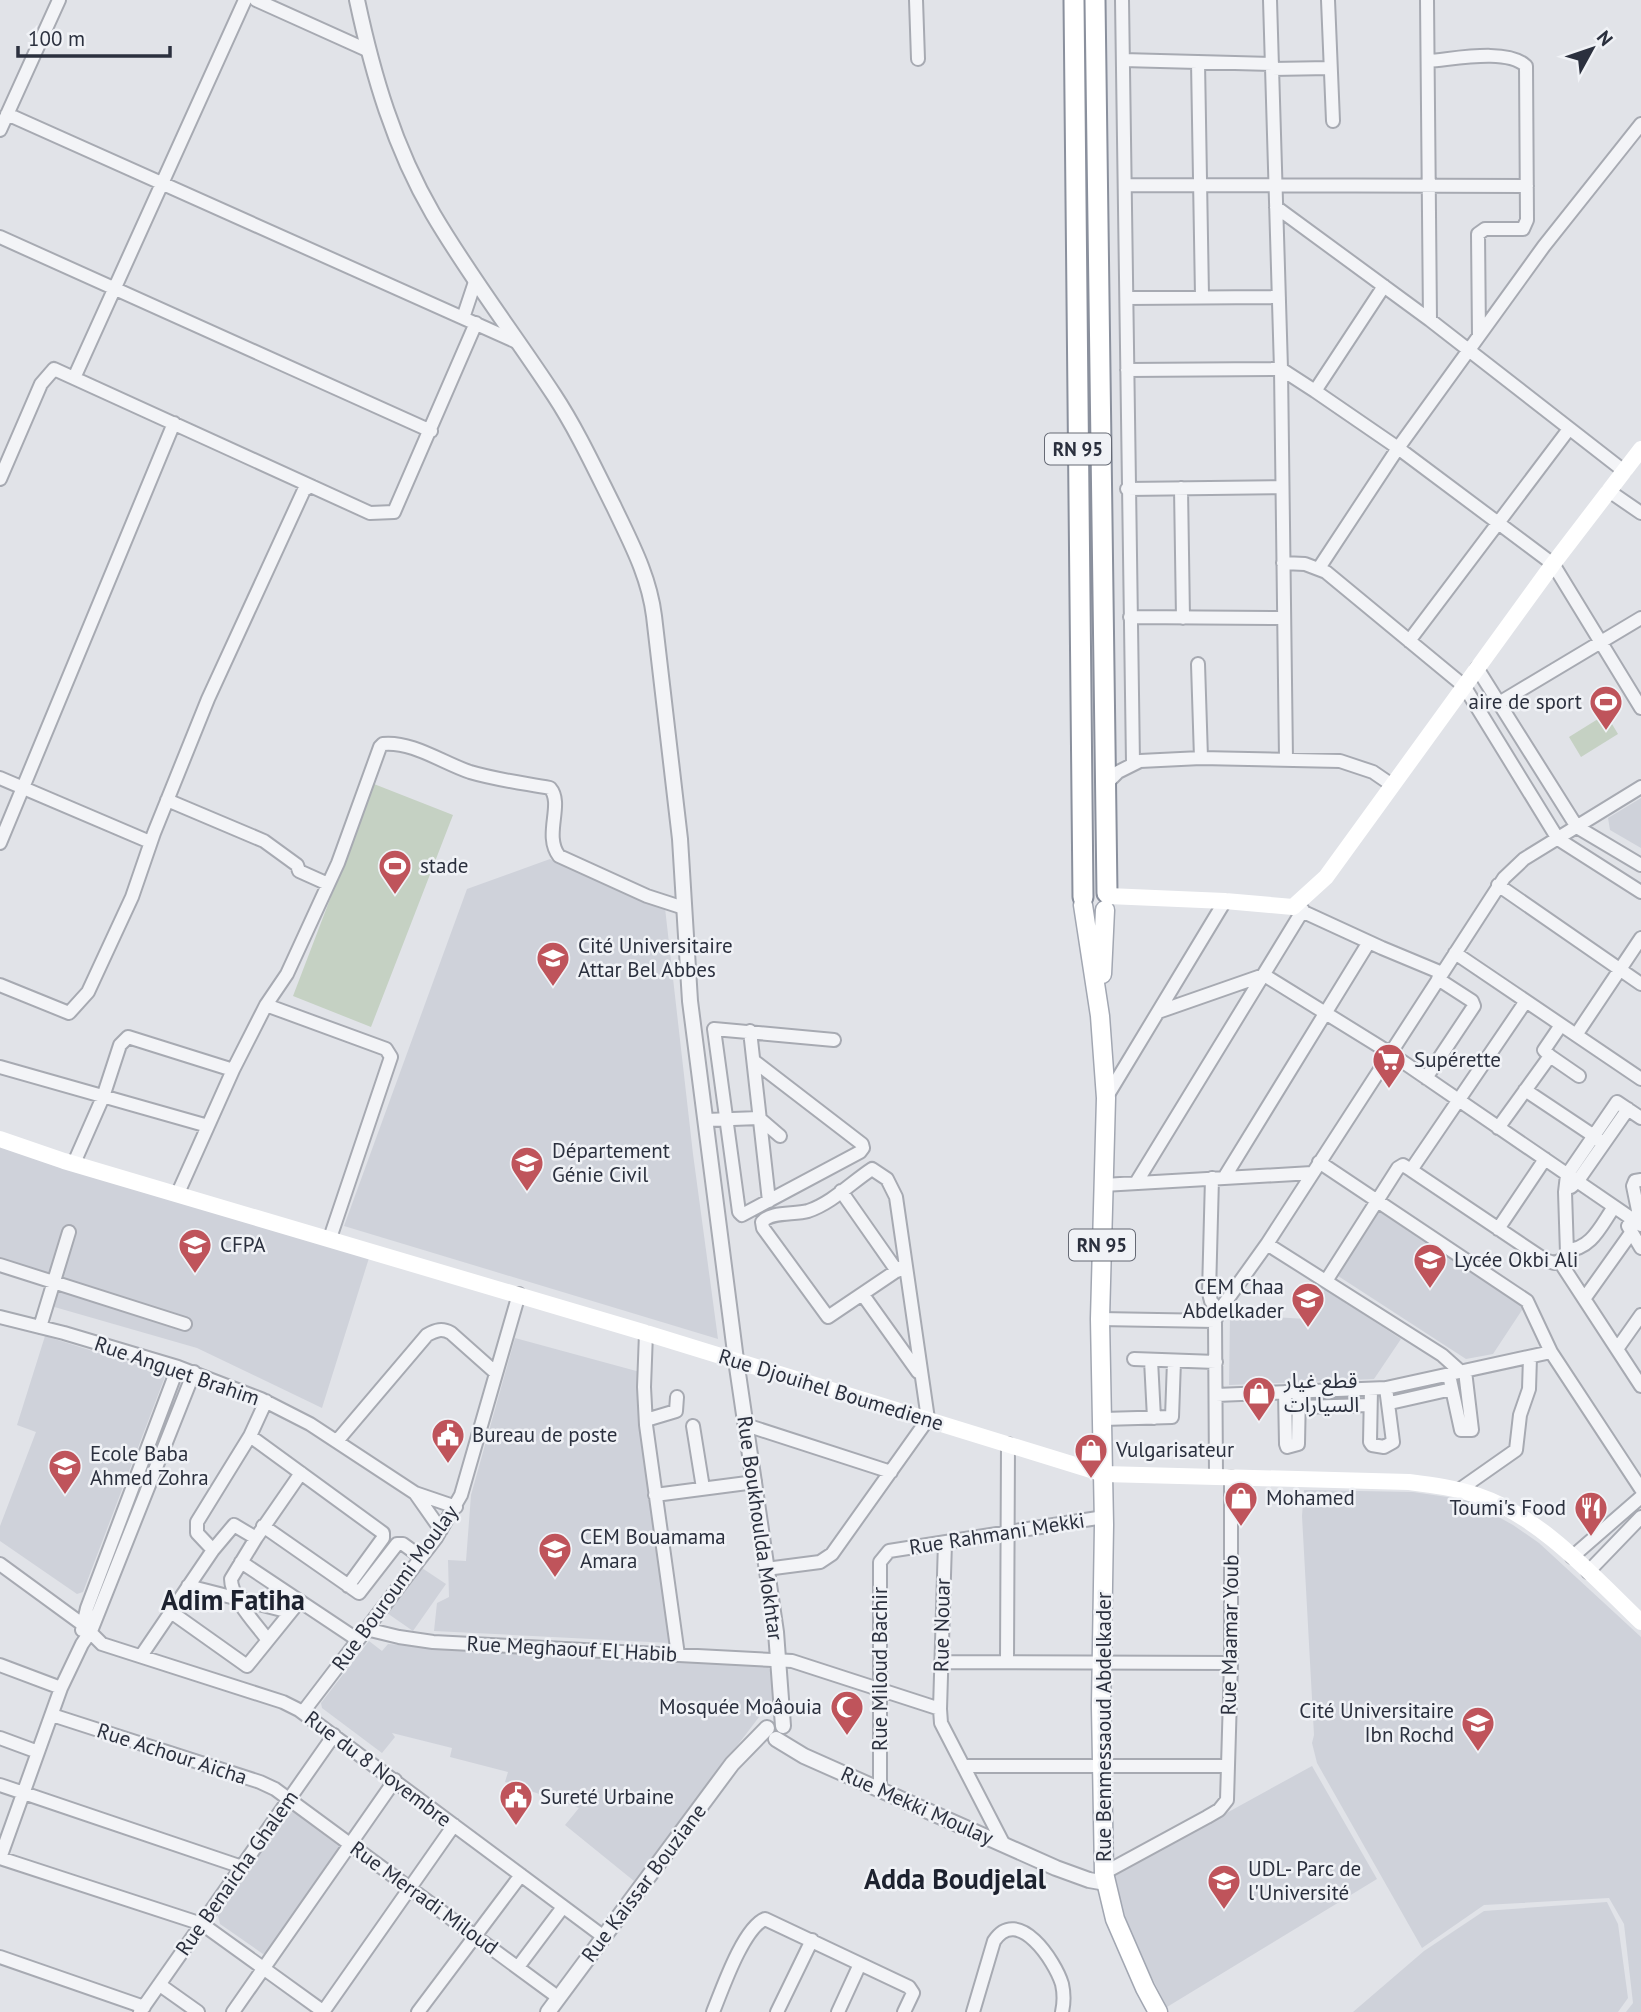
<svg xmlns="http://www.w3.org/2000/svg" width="1641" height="2012" viewBox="0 0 1641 2012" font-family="'PT Sans','Noto Sans Arabic',sans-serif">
	<rect width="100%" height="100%" fill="#e1e3e8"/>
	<!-- built -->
	<path fill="#cfd2da" d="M 1641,798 L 1641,848 L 1610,830 L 1608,818 Z
		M 550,859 L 665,908 L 693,1154 L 718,1339 L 344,1226 L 467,889 Z
		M 0,1142 L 369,1258 L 322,1408 L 197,1348 L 44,1304 L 52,1284 L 0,1267 Z
		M 1377,1210 L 1524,1307 L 1493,1354 L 1466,1359 L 1335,1274 Z
		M 1325,1289 L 1401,1339 L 1374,1379 L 1229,1385 L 1230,1314 L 1306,1319 Z
		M 45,1336 L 166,1374 L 83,1592 L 77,1594 L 0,1541 L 0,1526 L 36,1432 L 17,1425 Z
		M 515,1338 L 640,1372 L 649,1492 L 670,1643 L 434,1631 L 437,1603 L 449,1597 L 448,1560 L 466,1561 L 471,1495 Z
		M 1304,1490 L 1413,1492 L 1468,1500 L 1513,1525 L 1539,1543 L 1641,1637 L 1641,2012 L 1626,2012 L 1633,2003 L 1624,1924 L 1609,1898 L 1484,1905 L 1422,1948 L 1317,1763 L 1312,1743 L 1314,1735 L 1302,1516 Z
		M 422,1568 L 446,1584 L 413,1631 L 387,1613 Z
		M 369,1641 L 382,1651 L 388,1644 L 536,1654 L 766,1665 L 772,1672 L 778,1692 L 634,1881 L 565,1825 L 579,1808 L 505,1782 L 508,1772 L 450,1757 L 452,1748 L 392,1733 L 395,1737 L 382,1753 L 322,1708 L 321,1703 Z
		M 1312,1766 L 1377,1879 L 1167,2007 L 1134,1943 L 1112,1876 Z
		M 298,1810 L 340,1840 L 341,1848 L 268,1952 L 263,1954 L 220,1924 L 218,1916 L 261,1851 L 292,1812 Z
		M 1607,1902 L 1618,1924 L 1628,1998 L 1618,2012 L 1353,2012 L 1424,1951 L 1484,1911 Z"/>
	<!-- green -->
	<path fill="#c5d1c3" d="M 1606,714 L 1618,734 L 1581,757 L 1569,737 Z
		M 374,784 L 453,815 L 371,1027 L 293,996 Z"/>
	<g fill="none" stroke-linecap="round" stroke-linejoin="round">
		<defs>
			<path id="minor" d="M 256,0 L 367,50
				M 916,0 L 918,59
				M 1122,0 L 1133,763
				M 1270,0 L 1281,369 L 1286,759
				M 1328,0 L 1333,121
				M 1427,0 L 1430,320
				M 1123,60 L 1272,64
				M 1429,61 C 1455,59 1507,48 1526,66 L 1527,220 L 1523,229 L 1485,229 L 1478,234 L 1479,336
				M 1198,62 L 1202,296
				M 1272,69 L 1330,68
				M 7,114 L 519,343
				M 0,130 L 59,0
				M 1126,185 L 1527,186
				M 1276,207 L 1430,320 L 1624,471
				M 0,237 L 431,431
				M 1127,298 L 1279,297
				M 463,318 L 475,282
				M 1127,370 L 1281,369 L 1315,391 L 1398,448 L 1553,564 L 1641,708
				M 74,378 L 245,0
				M 1315,391 L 1384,286
				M 0,479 L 41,384 L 54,369 L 370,513 L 394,512 L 476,323
				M 1181,488 L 1183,618
				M 1127,489 L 1282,487
				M 1609,491 L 1641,513
				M 1283,563 L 1305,564 L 1326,572 L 1464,686 L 1558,839 L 1641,892
				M 1319,568 L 1398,448 L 1544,246 L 1641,124
				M 1130,617 L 1283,618
				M 1409,641 L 1569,429
				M 1198,664 L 1201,758
				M 1477,668 L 1577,827 L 1641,865
				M 1499,703 L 1641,618
				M 0,778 L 150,842
				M 1106,784 L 1118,772 L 1140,761 L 1201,758 L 1340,761 L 1373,772 L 1392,785
				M 167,800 L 264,841 L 297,865 L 299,871 L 328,884
				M 0,843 L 174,423
				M 1498,885 L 1641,984
				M 1295,908 L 1382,948 L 1442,973
				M 1455,953 L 1641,1079
				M 0,985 L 69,1013 L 88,992 L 132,897 L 154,833 L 208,699 L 304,490 L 311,486
				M 1526,1001 L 1411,1170 L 1545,1260 L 1554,1263 L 1562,1260 L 1567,1253 L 1565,1192 L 1567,1175 L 1617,1102 L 1641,1118
				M 266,1005 L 386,1049 L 391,1057 L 330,1238
				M 1158,1012 L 1264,975 L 1390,1053 L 1641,1225
				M 750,1031 L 769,1201
				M 1576,1035 L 1641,938
				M 1550,1056 L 1579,1076
				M 754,1061 L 862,1144 L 863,1148 L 860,1152 L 742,1215 L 739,1212 L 714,1029 L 834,1040
				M 0,1067 L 208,1126
				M 1426,1078 L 1474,1006 L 1472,1001 L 1438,979
				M 1525,1090 L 1600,1140
				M 1106,1098 L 1225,901
				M 706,1120 L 759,1118 L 780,1136
				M 1498,1128 L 1550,1056 L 1544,1050 L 1561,1025
				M 1319,1162 L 1527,1301 L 1551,1352 L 1641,1489
				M 74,1163 L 103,1097 L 120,1045 L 128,1037 L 233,1070
				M 1212,1178 L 1209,1293 L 1211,1301 L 1219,1311
				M 1224,1178 L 1369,942
				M 1641,1180 L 1635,1181 L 1633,1186 L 1641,1225
				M 1136,1183 L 1303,910
				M 1103,1185 L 1312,1173
				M 1571,1187 L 1577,1182 L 1628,1109
				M 841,1191 L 897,1271
				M 178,1193 L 233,1070 L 266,1005 L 287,974 L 338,863 L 380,747 L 383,744 C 412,741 443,763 470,772 C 497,780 523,783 550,788 C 564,804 543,835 559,856 L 647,896 L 684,908
				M 1628,1226 L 1641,1248
				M 1498,1229 L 1545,1159
				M 1267,1244 L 1442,1355 L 1461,1372
				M 1567,1250 C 1592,1249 1601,1225 1614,1207
				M 1560,1262 L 1641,1386
				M 0,1265 L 185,1324
				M 1326,1281 L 1398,1168 L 1403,1165 L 1411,1170
				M 863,1295 L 918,1372
				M 1584,1299 L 1631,1233
				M 0,1317 L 64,1333 L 178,1367 L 261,1399 L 310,1424 L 415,1493
				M 1100,1319 L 1215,1321
				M 40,1327 L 69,1232
				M 646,1333 L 644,1387 L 646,1425 L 678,1655
				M 1617,1349 L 1641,1315
				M 1134,1359 L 1216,1362
				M 1151,1360 L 1154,1418
				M 1449,1375 L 1461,1430 L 1472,1430 L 1465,1371
				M 1371,1389 L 1370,1442 L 1372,1445 L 1384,1447 L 1393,1442 L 1386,1388
				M 1285,1392 L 1286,1444 L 1287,1447 L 1298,1444 L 1299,1392
				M 1216,1395 L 1386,1388 L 1551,1352
				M 1390,1403 L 1452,1389
				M 1299,1407 L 1370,1405
				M 1103,1419 L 1172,1417 L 1174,1361
				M 646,1420 L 676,1411 L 677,1397
				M 746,1425 L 891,1472
				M 693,1426 L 703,1488
				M 250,1436 L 383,1533 L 383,1538 L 348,1586
				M 337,1441 L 427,1335 C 436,1330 442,1328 451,1333 L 496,1373
				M 1216,1476 L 1215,1321 L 1219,1311 L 1267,1244 L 1504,878 L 1524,859 L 1641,787
				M 1459,1490 L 1516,1450 L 1520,1415 L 1529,1389 L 1530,1357
				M 655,1495 L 755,1482
				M 263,1526 L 359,1593 L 397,1544 L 403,1544 L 421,1557
				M 441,1530 L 415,1493 L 456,1507
				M 213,1550 L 234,1525 L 256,1538
				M 1572,1557 L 1641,1497
				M 241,1562 L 358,1640
				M 0,1564 L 82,1624 L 102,1644 L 283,1702 L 299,1710 L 604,1937
				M 766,1569 L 820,1562 L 832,1554 L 928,1419 L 896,1197 L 887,1179 L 872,1169 C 852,1182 832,1203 808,1211 C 794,1215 771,1211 762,1222 L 763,1228 L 828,1317 L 905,1265
				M 1588,1572 L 1641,1517
				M 188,1586 L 290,1612
				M 171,1612 L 247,1666 L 298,1603
				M 366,1629 L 399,1637 L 433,1642 L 792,1661 L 940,1709 L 941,1723 L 1004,1845
				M 82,1630 L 87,1608 L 178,1367
				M 267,1639 C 256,1624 231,1598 231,1579 L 256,1538 L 301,1473
				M 141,1656 L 213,1550 L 197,1533 L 197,1522 L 250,1436 L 266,1401
				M 941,1662 L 1231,1663
				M 1007,1662 L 1008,1444
				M 0,1665 L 61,1688
				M 940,1709 L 945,1542
				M 303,1712 L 436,1538 L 461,1495 L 519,1294
				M 52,1715 L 260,1782 L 275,1789 L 559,1998
				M 0,1738 L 38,1752
				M 963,1766 L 1227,1766
				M 0,1785 L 242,1867
				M 880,1790 L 880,1562 L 889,1551 L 1104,1517
				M 0,1858 L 61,1688 L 82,1644 L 91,1631 L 194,1372
				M 0,1858 L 202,1924 L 324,2012
				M 1104,1873 L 1207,1817 L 1219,1810 L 1227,1800 L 1231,1663 L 1231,1477
				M 0,1957 L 144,2007
				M 518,1967 L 563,1907
				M 160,1985 L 198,2012
				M 140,2012 L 334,1735
				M 233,2012 L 395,1780
				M 323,2012 L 454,1825
				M 418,2012 L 521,1875
				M 713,2012 C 722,1990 743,1928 765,1919 L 909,1987 L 913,1993 L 904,2012
				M 777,2012 L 812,1940
				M 838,2012 L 860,1964
				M 973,2012 L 994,1941 C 1018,1905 1055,1961 1062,1984 C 1064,1993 1064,2003 1062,2012"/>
			<path id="tertiary" d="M 357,0 C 373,75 394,147 433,214 C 470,277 514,334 554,395 C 577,430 595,469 614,507 C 631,543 649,576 654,616 L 680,839 L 690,1001 L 736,1360 L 776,1632 L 783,1726
				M 776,1739 L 804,1756 L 1056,1868 L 1089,1880 L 1106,1883
				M 548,2012 L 732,1764 L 767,1728"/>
			<path id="primary" d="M 1083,905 L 1100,1016 L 1106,1098 L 1100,1319 L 1104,1525 L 1101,1706 L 1104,1873 L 1115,1919 L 1145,1988 L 1158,2012
				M 1102,974 L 1105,910"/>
			<path id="trunk" d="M 1074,0 L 1083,897
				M 1095,0 L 1107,893"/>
		</defs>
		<!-- minor casing -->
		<use href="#minor" stroke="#a7aab2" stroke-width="16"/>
		<!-- tertiary casing -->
		<use href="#tertiary" stroke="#a7aab2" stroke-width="18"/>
		<!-- primary casing -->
		<use href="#primary" stroke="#a2a7b2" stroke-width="21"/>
		<!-- trunk casing -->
		<use href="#trunk" stroke="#8a909d" stroke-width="23"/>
		<!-- minor -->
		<use href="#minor" stroke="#f3f4f7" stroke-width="12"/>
		<!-- tertiary -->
		<use href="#tertiary" stroke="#f3f4f7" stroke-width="14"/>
		<!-- secondary -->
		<path stroke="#fff" stroke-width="16" d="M 1108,896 L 1225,901 L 1293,907 L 1326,877 L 1553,564 L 1641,449
			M 0,1139 L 64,1161 L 646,1333 L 1104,1474 L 1409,1482 C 1433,1485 1456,1488 1479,1496 C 1541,1517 1594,1577 1641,1622"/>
		<!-- primary -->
		<use href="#primary" stroke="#fff" stroke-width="18"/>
		<!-- trunk -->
		<use href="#trunk" stroke="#fff" stroke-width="19"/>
	</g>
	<!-- icons -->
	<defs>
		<symbol id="stadium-pin" viewBox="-11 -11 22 30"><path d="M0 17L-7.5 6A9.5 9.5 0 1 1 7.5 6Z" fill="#bf545b" stroke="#f0f2f6"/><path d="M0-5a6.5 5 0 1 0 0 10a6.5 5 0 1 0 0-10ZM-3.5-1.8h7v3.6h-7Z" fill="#fff"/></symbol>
		<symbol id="university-pin" viewBox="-11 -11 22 30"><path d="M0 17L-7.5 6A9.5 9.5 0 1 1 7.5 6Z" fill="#bf545b" stroke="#f0f2f6"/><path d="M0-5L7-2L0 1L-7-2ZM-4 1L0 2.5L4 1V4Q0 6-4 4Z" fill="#fff"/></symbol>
		<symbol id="supermarket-pin" viewBox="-11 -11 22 30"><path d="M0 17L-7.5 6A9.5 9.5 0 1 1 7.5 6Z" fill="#bf545b" stroke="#f0f2f6"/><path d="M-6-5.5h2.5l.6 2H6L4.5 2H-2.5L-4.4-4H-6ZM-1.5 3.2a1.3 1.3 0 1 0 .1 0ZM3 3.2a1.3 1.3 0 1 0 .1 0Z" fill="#fff"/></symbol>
		<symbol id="shop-pin" viewBox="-11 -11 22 30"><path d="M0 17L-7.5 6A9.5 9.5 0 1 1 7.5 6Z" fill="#bf545b" stroke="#f0f2f6"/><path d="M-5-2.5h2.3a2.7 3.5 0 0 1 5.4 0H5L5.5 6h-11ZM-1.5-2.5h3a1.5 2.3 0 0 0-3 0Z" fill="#fff"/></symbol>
		<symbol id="civic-pin" viewBox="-11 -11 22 30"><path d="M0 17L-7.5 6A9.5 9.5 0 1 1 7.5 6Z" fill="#bf545b" stroke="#f0f2f6"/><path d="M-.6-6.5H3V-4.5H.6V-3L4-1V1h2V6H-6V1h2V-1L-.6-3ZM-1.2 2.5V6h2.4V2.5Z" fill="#fff"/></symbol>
		<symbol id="school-pin" viewBox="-11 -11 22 30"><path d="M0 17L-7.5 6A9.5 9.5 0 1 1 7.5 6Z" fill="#bf545b" stroke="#f0f2f6"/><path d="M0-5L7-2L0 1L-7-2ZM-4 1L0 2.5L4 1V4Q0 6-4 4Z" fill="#fff"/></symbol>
		<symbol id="restaurant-pin" viewBox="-11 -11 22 30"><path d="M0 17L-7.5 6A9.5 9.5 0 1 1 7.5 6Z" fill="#bf545b" stroke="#f0f2f6"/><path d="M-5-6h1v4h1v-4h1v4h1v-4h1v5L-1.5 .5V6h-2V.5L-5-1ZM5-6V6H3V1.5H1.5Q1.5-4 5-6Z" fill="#fff"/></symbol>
		<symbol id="mosque-pin" viewBox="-11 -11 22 30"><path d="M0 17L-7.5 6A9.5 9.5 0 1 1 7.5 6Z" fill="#bf545b" stroke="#f0f2f6"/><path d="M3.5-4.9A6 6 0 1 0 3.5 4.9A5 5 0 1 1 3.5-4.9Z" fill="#fff"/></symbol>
	</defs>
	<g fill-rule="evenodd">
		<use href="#stadium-pin" x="1587" y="683" width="38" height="52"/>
		<use href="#stadium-pin" x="376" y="847" width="38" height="52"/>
		<use href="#university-pin" x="534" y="939" width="38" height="52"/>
		<use href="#supermarket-pin" x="1370" y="1041" width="38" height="52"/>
		<use href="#university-pin" x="508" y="1144" width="38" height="52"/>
		<use href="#university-pin" x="176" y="1226" width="38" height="52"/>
		<use href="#university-pin" x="1411" y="1241" width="38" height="52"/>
		<use href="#university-pin" x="1289" y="1280" width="38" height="52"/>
		<use href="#shop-pin" x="1240" y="1374" width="38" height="52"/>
		<use href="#civic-pin" x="429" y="1416" width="38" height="52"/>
		<use href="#shop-pin" x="1072" y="1431" width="38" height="52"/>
		<use href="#school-pin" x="46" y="1447" width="38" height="52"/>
		<use href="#shop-pin" x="1222" y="1479" width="38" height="52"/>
		<use href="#restaurant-pin" x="1572" y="1489" width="38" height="52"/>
		<use href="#school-pin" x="536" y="1530" width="38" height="52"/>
		<use href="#mosque-pin" x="828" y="1688" width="38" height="52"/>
		<use href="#university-pin" x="1459" y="1704" width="38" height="52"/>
		<use href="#civic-pin" x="497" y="1778" width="38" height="52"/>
		<use href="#university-pin" x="1205" y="1862" width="38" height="52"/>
	</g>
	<g text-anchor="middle" stroke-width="5" stroke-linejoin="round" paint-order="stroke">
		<!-- shield labels -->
		<g fill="#f0f2f6" stroke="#666a75" stroke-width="2">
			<rect x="1045" y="433.5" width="66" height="31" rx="5"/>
			<rect x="1069" y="1229.5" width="66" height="31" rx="5"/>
		</g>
		<g font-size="19" font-weight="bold" fill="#2b303e">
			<text x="1078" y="456">RN 95</text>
			<text x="1102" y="1252">RN 95</text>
		</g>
		<!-- poi labels -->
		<g font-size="21" fill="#2b303e" stroke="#f0f2f6" text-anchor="start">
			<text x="1582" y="709" text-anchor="end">aire de sport</text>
			<text x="420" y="873">stade</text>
			<text x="578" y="953">Cité Universitaire<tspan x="578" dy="24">Attar Bel Abbes</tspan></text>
			<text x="1414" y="1067">Supérette</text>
			<text x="552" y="1158">Département<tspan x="552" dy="24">Génie Civil</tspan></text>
			<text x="220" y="1252">CFPA</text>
			<text x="1454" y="1267">Lycée Okbi Ali</text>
			<text x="1284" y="1294" text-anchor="end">CEM Chaa<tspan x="1284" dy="24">Abdelkader</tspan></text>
			<text x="1284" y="1388">قطع غيار<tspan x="1284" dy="24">السيارات</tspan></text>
			<text x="472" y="1442">Bureau de poste</text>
			<text x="1116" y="1457">Vulgarisateur</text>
			<text x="90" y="1461">Ecole Baba<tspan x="90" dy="24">Ahmed Zohra</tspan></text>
			<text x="1266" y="1505">Mohamed</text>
			<text x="1566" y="1515" text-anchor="end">Toumi's Food</text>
			<text x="580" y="1544">CEM Bouamama<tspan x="580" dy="24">Amara</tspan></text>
			<text x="822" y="1714" text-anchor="end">Mosquée Moâouia</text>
			<text x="1454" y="1718" text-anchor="end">Cité Universitaire<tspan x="1454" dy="24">Ibn Rochd</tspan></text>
			<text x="540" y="1804">Sureté Urbaine</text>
			<text x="1248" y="1876">UDL- Parc de<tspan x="1248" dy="24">l'Université</tspan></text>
		</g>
		<!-- street labels -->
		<g font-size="21" fill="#2b303e" stroke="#f0f2f6">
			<text transform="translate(177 1371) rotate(19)" y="7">Rue Anguet Brahim</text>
			<text transform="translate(831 1390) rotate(17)" y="7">Rue Djouihel Boumediene</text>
			<text transform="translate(760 1528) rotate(82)" y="7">Rue Boukhoulda Mokhtar</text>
			<text transform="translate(997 1534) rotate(-9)" y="7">Rue Rahmani Mekki</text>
			<text transform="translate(395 1588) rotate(-54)" y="7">Rue Bouroumi Moulay</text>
			<text transform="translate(942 1625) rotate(-89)" y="7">Rue Nouar</text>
			<text transform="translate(1230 1635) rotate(-89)" y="7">Rue Maamar Youb</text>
			<text transform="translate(572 1649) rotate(3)" y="7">Rue Meghaouf El Habib</text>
			<text transform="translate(880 1669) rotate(-90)" y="7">Rue Miloud Bachir</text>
			<text transform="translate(1104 1727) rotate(-90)" y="7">Rue Benmessaoud Abdelkader</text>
			<text transform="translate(172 1754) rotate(18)" y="7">Rue Achour Aicha</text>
			<text transform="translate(378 1769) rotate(37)" y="7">Rue du 8 Novembre</text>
			<text transform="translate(917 1806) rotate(24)" y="7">Rue Mekki Moulay</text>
			<text transform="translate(237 1873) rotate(-55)" y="7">Rue Benaicha Ghalem</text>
			<text transform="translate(644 1883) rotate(-53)" y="7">Rue Kaissar Bouziane</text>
			<text transform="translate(424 1898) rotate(36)" y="7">Rue Merradi Miloud</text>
		</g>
		<!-- district labels -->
		<g font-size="28" font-weight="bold" fill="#1d222f" stroke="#f0f2f6">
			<text x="233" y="1610">Adim Fatiha</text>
			<text x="955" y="1889">Adda Boudjelal</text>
		</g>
	</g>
	<!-- north arrow -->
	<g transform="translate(1592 49) rotate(50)" stroke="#f0f2f6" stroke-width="5" paint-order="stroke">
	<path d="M0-5L12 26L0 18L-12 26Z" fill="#2b303e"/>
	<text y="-10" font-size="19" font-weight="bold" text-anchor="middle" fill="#2b303e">N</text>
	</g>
	<!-- scale -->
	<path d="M18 46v10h152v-10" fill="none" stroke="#2b303e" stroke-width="3.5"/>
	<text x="28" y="46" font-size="21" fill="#2b303e" stroke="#f0f2f6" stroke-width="5" paint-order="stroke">100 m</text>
</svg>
